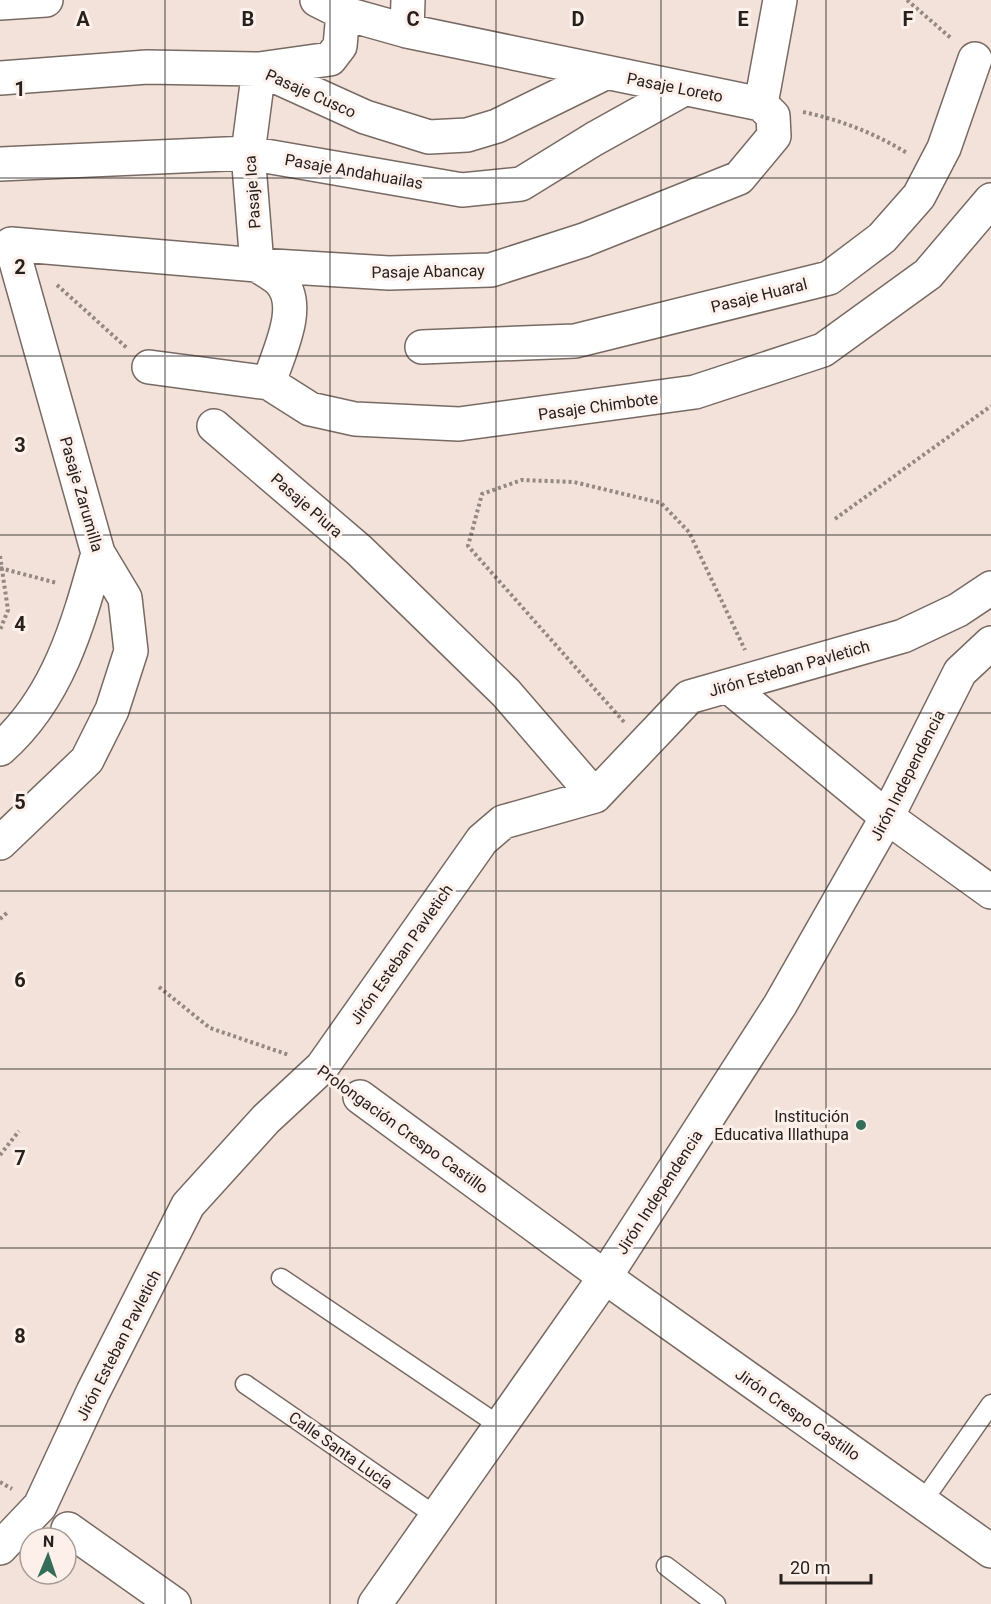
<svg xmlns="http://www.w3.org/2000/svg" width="991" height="1604" viewBox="0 0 991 1604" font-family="Roboto,sans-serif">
	<rect width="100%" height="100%" fill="#f2e2da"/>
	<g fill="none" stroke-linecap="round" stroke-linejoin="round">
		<defs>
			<path id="lane" d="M 281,1278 L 500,1426
				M 245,1384 L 436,1516
				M 923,1501 L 991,1404
				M 666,1566 L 716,1604"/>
			<path id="street" d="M 317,0 L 343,13 L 407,31 L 761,104
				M 0,3 L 46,0
				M 407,31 L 408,0
				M 0,78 L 147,67 L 259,69 L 365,117 L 429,137 L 467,135 L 497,126 L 605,73
				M 761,104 L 780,0
				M 0,164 L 248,153 L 462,190 L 521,184 L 594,139 L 682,90
				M 422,347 L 575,341 L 829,278 L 882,238 L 919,196 L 944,148 L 975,59
				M 149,367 L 269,383 L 310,409 L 355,419 L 459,424 L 695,392 L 823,350 L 928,274 L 991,200
				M 269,383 C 277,355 304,306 280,281 C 274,275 264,270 257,265 L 248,153 L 259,69 L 330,59 L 340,46 L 343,13
				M 214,426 L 359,550 L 506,693 L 595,796
				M 728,686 L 887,817 L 991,892
				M 0,749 C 58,698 78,625 98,553
				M 0,843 L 87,760 L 112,710 L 131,651 L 125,598 L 98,553 L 11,244 L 257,265 L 389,273 L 491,270 L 584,240 L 739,178 L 774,136 L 773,116 L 761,104
				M 360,1097 L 605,1277 L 991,1551
				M 68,1529 L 174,1604
				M 0,1548 L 40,1506 L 93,1392 L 188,1205 L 266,1119 L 322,1067 L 482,840 L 503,822 L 595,796 L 689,697 L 903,636 L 958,610 L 991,588"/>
			<path id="secondary" d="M 375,1604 L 605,1277 L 780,1005 L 887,817 L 960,672 L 991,643"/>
		</defs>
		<!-- lane casing -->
		<use href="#lane" stroke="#786a63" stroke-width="21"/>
		<!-- street casing -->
		<use href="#street" stroke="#786a63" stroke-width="36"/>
		<!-- secondary casing -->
		<use href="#secondary" stroke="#786a63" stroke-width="36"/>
		<!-- path -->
		<path stroke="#938882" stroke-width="4" stroke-dasharray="3 3" stroke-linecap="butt" d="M 907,0 L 952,39
			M 803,112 C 841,120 874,133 907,153
			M 57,285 L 127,348
			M 835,519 L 991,406
			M 0,556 L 8,610 L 0,630
			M 0,568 L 57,583
			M 624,722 L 468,546 L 482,494 L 522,480 L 574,482 L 661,503 L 689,532 L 745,650
			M 0,919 L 9,911
			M 159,987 L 210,1028 L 289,1055
			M 0,1155 L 19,1131
			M 0,1482 L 12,1489"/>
		<!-- lane -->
		<use href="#lane" stroke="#fff" stroke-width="18"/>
		<!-- street -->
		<use href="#street" stroke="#fff" stroke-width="33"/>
		<!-- secondary -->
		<use href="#secondary" stroke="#fff" stroke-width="33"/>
	</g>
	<!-- grid -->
	<path fill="none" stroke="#27211e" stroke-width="1.5" stroke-opacity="0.55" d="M 165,0 L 165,1604M 330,0 L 330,1604M 496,0 L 496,1604M 661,0 L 661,1604M 826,0 L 826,1604M 0,178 L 991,178M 0,356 L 991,356M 0,535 L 991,535M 0,713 L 991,713M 0,891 L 991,891M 0,1069 L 991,1069M 0,1248 L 991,1248M 0,1426 L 991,1426"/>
	<!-- markers -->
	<circle fill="#346e58" stroke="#fdf0ea" stroke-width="2" cx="861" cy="1125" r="6"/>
	<g text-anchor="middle" stroke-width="6" stroke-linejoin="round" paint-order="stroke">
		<!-- street labels -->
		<g font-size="16" fill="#27211e" stroke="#fdf0ea">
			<text transform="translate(675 87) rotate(11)" y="6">Pasaje Loreto</text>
			<text transform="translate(311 93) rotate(24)" y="6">Pasaje Cusco</text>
			<text transform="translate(354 171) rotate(10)" y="6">Pasaje Andahuailas</text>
			<text transform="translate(252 192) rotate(-94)" y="6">Pasaje Ica</text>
			<text transform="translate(428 271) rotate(-1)" y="6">Pasaje Abancay</text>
			<text transform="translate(759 295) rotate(-14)" y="6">Pasaje Huaral</text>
			<text transform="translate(598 406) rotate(-8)" y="6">Pasaje Chimbote</text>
			<text transform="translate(82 494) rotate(74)" y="6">Pasaje Zarumilla</text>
			<text transform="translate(307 505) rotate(41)" y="6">Pasaje Piura</text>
			<text transform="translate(789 668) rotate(-16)" y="6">Jirón Esteban Pavletich</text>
			<text transform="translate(907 775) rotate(-63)" y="6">Jirón Independencia</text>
			<text transform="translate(401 954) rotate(-55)" y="6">Jirón Esteban Pavletich</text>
			<text transform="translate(403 1129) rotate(36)" y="6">Prolongación Crespo Castillo</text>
			<text transform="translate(659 1192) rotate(-57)" y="6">Jirón Independencia</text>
			<text transform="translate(118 1345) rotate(-63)" y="6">Jirón Esteban Pavletich</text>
			<text transform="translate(798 1414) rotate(35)" y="6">Jirón Crespo Castillo</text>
			<text transform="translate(341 1450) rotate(35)" y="6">Calle Santa Lucía</text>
		</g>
		<!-- poi labels -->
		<g font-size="16" fill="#27211e" stroke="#fdf0ea" text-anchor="end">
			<text x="849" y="1122">Institución<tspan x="849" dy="18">Educativa Illathupa</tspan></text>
		</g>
	</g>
	<g font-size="20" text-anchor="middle" font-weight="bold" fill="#27211e" stroke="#fdf0ea" stroke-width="6" stroke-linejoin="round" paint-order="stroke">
		<text x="83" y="26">A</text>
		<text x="248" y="26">B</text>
		<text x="413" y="26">C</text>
		<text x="578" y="26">D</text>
		<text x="743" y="26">E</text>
		<text x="908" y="26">F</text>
		<text x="20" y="96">1</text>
		<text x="20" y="274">2</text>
		<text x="20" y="452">3</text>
		<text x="20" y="631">4</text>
		<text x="20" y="809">5</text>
		<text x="20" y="987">6</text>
		<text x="20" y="1165">7</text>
		<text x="20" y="1343">8</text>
	</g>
	<!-- north arrow -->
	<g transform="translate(48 1556) rotate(2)"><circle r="28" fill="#fdf0ea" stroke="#a79d98" stroke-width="1.5"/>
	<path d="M0-4.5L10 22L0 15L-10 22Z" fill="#346e58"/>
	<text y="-9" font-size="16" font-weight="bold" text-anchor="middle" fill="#27211e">N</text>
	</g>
	<!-- scale -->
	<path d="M781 1574v9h90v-9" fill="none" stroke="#27211e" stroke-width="3"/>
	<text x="790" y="1574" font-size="18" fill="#27211e" stroke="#fdf0ea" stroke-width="4.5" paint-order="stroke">20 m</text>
</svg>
